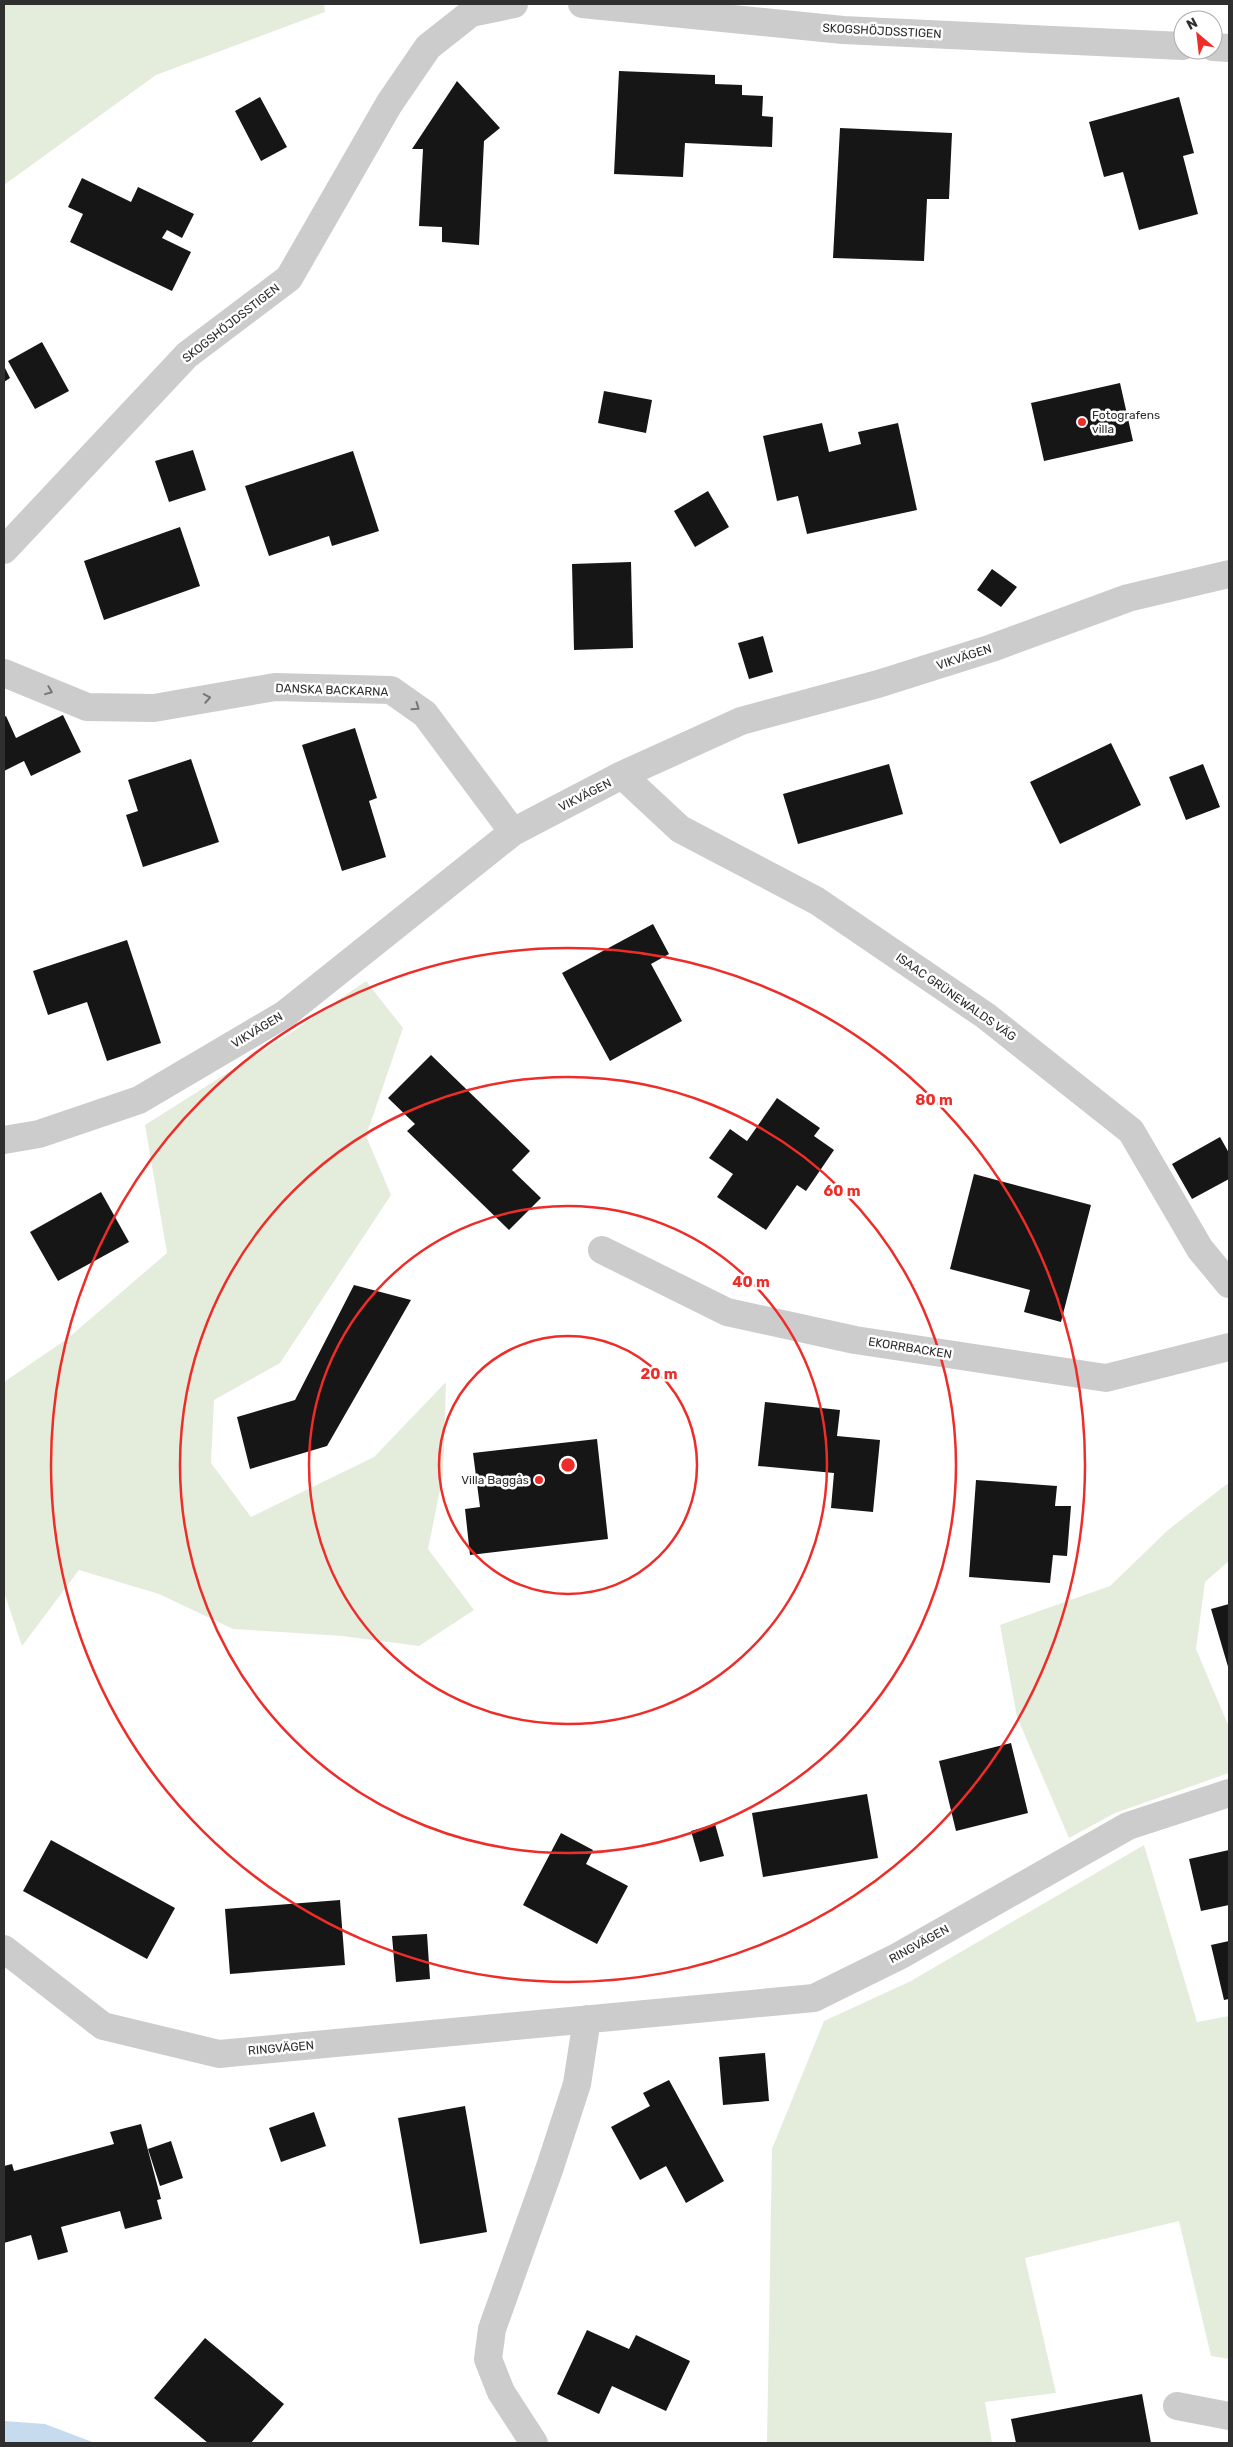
<svg xmlns="http://www.w3.org/2000/svg" width="1233" height="2447" viewBox="0 0 1233 2447" font-family="Rubik,sans-serif">
	<rect width="100%" height="100%" fill="#fff"/>
	<!-- green -->
	<path fill="#e4eddc" d="M 4,4 L 324,4 L 325,12 L 156,75 L 4,185 Z
		M 366,981 L 403,1028 L 366,1136 L 391,1195 L 280,1363 L 214,1400 L 211,1463 L 251,1517 L 374,1457 L 446,1382 L 443,1475 L 428,1549 L 474,1610 L 419,1646 L 342,1636 L 233,1629 L 159,1594 L 79,1570 L 22,1646 L 4,1592 L 4,1382 L 67,1339 L 167,1253 L 145,1125 L 295,1030 Z
		M 1227,1484 L 1229,1484 L 1229,1561 L 1205,1582 L 1196,1649 L 1229,1727 L 1229,1773 L 1115,1813 L 1069,1838 L 1017,1717 L 1000,1625 L 1110,1586 L 1168,1530 Z
		M 1144,1845 L 1197,2022 L 1229,2016 L 1229,2359 L 1211,2356 L 1179,2221 L 1025,2258 L 1056,2393 L 985,2402 L 992,2443 L 767,2443 L 772,2149 L 824,2021 L 911,1981 Z"/>
	<!-- water -->
	<path fill="#c7dbee" d="M 4,2421 L 45,2424 L 95,2443 L 4,2443 Z"/>
	<!-- building -->
	<path fill="#161616" d="M 619,71 L 715,75 L 715,84 L 742,85 L 742,95 L 763,96 L 762,116 L 773,117 L 772,147 L 685,143 L 683,177 L 614,174 Z
		M 457,81 L 500,128 L 484,141 L 479,245 L 442,242 L 442,227 L 419,226 L 423,149 L 412,149 Z
		M 260,97 L 287,147 L 261,161 L 235,111 Z
		M 1179,97 L 1194,153 L 1183,156 L 1198,214 L 1139,230 L 1123,172 L 1104,177 L 1089,122 Z
		M 840,128 L 952,133 L 949,199 L 927,199 L 924,261 L 833,258 Z
		M 82,178 L 131,202 L 138,187 L 194,214 L 182,238 L 167,230 L 162,238 L 191,252 L 172,291 L 70,242 L 83,214 L 68,207 Z
		M 42,342 L 69,391 L 35,409 L 8,361 Z
		M 4,366 L 10,378 L 4,382 Z
		M 1120,383 L 1133,441 L 1044,461 L 1031,403 Z
		M 604,391 L 652,400 L 646,433 L 598,423 Z
		M 822,423 L 829,452 L 861,444 L 858,432 L 898,423 L 917,510 L 807,534 L 798,496 L 777,501 L 763,436 Z
		M 193,450 L 206,490 L 169,502 L 155,461 Z
		M 353,451 L 379,531 L 332,546 L 329,536 L 269,556 L 245,486 Z
		M 708,491 L 729,527 L 695,547 L 674,511 Z
		M 180,527 L 200,586 L 104,620 L 84,561 Z
		M 631,562 L 633,648 L 574,650 L 572,564 Z
		M 992,569 L 1017,587 L 1001,607 L 977,590 Z
		M 763,636 L 773,672 L 749,679 L 738,643 Z
		M 63,715 L 81,752 L 31,776 L 24,761 L 4,771 L 4,717 L 6,716 L 16,738 Z
		M 355,728 L 377,798 L 369,801 L 386,857 L 342,871 L 302,745 Z
		M 1111,743 L 1141,805 L 1060,844 L 1030,782 Z
		M 191,759 L 219,842 L 143,867 L 126,815 L 138,811 L 128,780 Z
		M 889,764 L 903,814 L 798,844 L 783,794 Z
		M 1203,764 L 1220,807 L 1186,820 L 1169,777 Z
		M 653,924 L 669,954 L 651,964 L 682,1021 L 610,1061 L 562,973 Z
		M 127,940 L 161,1043 L 107,1061 L 87,1002 L 48,1015 L 33,971 Z
		M 431,1055 L 530,1151 L 512,1170 L 541,1198 L 509,1230 L 407,1131 L 415,1124 L 388,1098 Z
		M 777,1098 L 820,1128 L 814,1136 L 834,1150 L 806,1191 L 797,1185 L 766,1230 L 717,1197 L 733,1174 L 709,1158 L 730,1129 L 747,1141 Z
		M 1220,1137 L 1229,1153 L 1229,1179 L 1192,1199 L 1172,1164 Z
		M 974,1174 L 1091,1205 L 1061,1322 L 1024,1312 L 1030,1290 L 950,1269 Z
		M 101,1192 L 129,1242 L 58,1281 L 30,1232 Z
		M 354,1285 L 411,1300 L 327,1446 L 250,1469 L 237,1417 L 295,1400 Z
		M 765,1402 L 840,1410 L 837,1436 L 880,1440 L 873,1512 L 831,1508 L 834,1473 L 758,1466 Z
		M 597,1439 L 608,1539 L 470,1555 L 465,1509 L 480,1507 L 473,1453 Z
		M 976,1480 L 1057,1486 L 1055,1506 L 1071,1506 L 1067,1556 L 1053,1555 L 1050,1583 L 969,1577 Z
		M 1229,1604 L 1229,1670 L 1211,1609 Z
		M 1011,1743 L 1028,1813 L 956,1831 L 939,1761 Z
		M 867,1794 L 878,1858 L 763,1877 L 752,1813 Z
		M 715,1824 L 724,1856 L 700,1862 L 691,1831 Z
		M 561,1833 L 593,1850 L 586,1864 L 628,1886 L 597,1944 L 523,1905 Z
		M 51,1840 L 175,1908 L 147,1959 L 23,1891 Z
		M 1229,1850 L 1229,1905 L 1201,1911 L 1189,1859 Z
		M 340,1900 L 345,1965 L 230,1974 L 225,1909 Z
		M 427,1934 L 430,1979 L 396,1982 L 392,1936 Z
		M 1229,1941 L 1229,1999 L 1224,2000 L 1211,1945 Z
		M 765,2053 L 769,2101 L 723,2105 L 719,2057 Z
		M 669,2080 L 724,2181 L 686,2203 L 666,2166 L 640,2180 L 611,2127 L 650,2106 L 643,2093 Z
		M 465,2106 L 487,2232 L 420,2244 L 398,2118 Z
		M 314,2112 L 326,2146 L 281,2162 L 269,2128 Z
		M 141,2124 L 161,2199 L 157,2200 L 162,2219 L 125,2229 L 120,2211 L 61,2227 L 68,2252 L 38,2260 L 31,2235 L 4,2243 L 4,2166 L 12,2164 L 14,2171 L 114,2144 L 110,2132 Z
		M 171,2141 L 183,2178 L 160,2186 L 148,2149 Z
		M 587,2330 L 629,2349 L 636,2335 L 690,2361 L 666,2411 L 612,2386 L 599,2414 L 557,2394 Z
		M 205,2338 L 284,2404 L 251,2443 L 208,2443 L 154,2398 Z
		M 1142,2394 L 1151,2443 L 1016,2443 L 1011,2419 Z"/>
	<g fill="none" stroke-linecap="round" stroke-linejoin="round">
		<!-- minor -->
		<path stroke="#ccc" stroke-width="28" d="M 582,4 L 843,30 L 1183,46
			M 1213,47 L 1229,48
			M 4,550 L 187,355 L 289,278 L 389,104 L 428,47 L 471,13 L 514,4
			M 4,673 L 87,707 L 154,708 L 275,687 L 391,690 L 425,714 L 513,832
			M 622,775 L 680,829 L 817,901 L 986,1016 L 1131,1131 L 1200,1249 L 1229,1284
			M 4,1140 L 39,1134 L 139,1100 L 285,1014 L 513,832 L 622,775 L 741,721 L 878,684 L 992,648 L 1128,598 L 1229,574
			M 602,1250 L 727,1312 L 855,1340 L 1106,1378 L 1229,1347
			M 4,1949 L 103,2026 L 219,2054 L 814,1998 L 899,1956 L 1128,1826 L 1229,1793
			M 1177,2406 L 1229,2416
			M 534,2443 L 501,2392 L 488,2359 L 492,2329 L 550,2167 L 577,2084 L 587,2019"/>
	</g>
	<!-- one-way arrows -->
	<defs><path id="oneway-chevron" d="M-2-3.5L2.5 0L-2 3.5" fill="none" stroke-width="1.6" stroke-linecap="round" stroke-linejoin="round" transform="scale(1.25)"/></defs>
	<g stroke="#767676">
		<use href="#oneway-chevron" transform="translate(49 691) rotate(22)"/>
		<use href="#oneway-chevron" transform="translate(207 698) rotate(-10)"/>
		<use href="#oneway-chevron" transform="translate(416 707) rotate(35)"/>
	</g>
	<!-- distance rings -->
	<g fill="none" stroke="#ee2d29" stroke-width="2.5">
		<circle cx="568" cy="1465" r="129"/>
		<circle cx="568" cy="1465" r="259"/>
		<circle cx="568" cy="1465" r="388"/>
		<circle cx="568" cy="1465" r="517"/>
	</g>
	<!-- markers -->
	<g fill="#ee2d29" stroke="#fff" stroke-width="2">
		<circle cx="1082" cy="422" r="5"/>
		<circle cx="539" cy="1480" r="5"/>
	</g>
	<g text-anchor="middle" stroke-width="5" stroke-linejoin="round" paint-order="stroke">
		<!-- street labels -->
		<g font-size="12" fill="#2f2f2f" stroke="#fff">
			<text transform="translate(882 31) rotate(3)" y="4">SKOGSHÖJDSSTIGEN</text>
			<text transform="translate(231 323) rotate(-38)" y="4">SKOGSHÖJDSSTIGEN</text>
			<text transform="translate(964 657) rotate(-18)" y="4">VIKVÄGEN</text>
			<text transform="translate(332 690) rotate(2)" y="4">DANSKA BACKARNA</text>
			<text transform="translate(585 795) rotate(-27)" y="4">VIKVÄGEN</text>
			<text transform="translate(956 997) rotate(35)" y="4">ISAAC GRÜNEWALDS VÄG</text>
			<text transform="translate(257 1030) rotate(-31)" y="4">VIKVÄGEN</text>
			<text transform="translate(910 1348) rotate(9)" y="4">EKORRBACKEN</text>
			<text transform="translate(919 1944) rotate(-29)" y="4">RINGVÄGEN</text>
			<text transform="translate(281 2048) rotate(-5)" y="4">RINGVÄGEN</text>
		</g>
		<!-- poi labels -->
		<g font-size="12" fill="#2f2f2f" stroke="#fff" text-anchor="start">
			<text x="1092" y="419">Fotografens<tspan x="1092" dy="14">villa</tspan></text>
			<text x="529" y="1484" text-anchor="end">Villa Baggås</text>
		</g>
	</g>
	<circle cx="568" cy="1465" r="8" fill="#ee2d29" stroke="#fff" stroke-width="2.5"/>
	<g font-size="15" text-anchor="middle" font-weight="bold" fill="#ee2d29" stroke="#fff" stroke-width="5" stroke-linejoin="round" paint-order="stroke">
		<text x="934" y="1105">80 m</text>
		<text x="842" y="1196">60 m</text>
		<text x="751" y="1287">40 m</text>
		<text x="659" y="1379">20 m</text>
	</g>
	<!-- border -->
	<rect width="1233" height="2447" fill="none" stroke="#2f2f2f" stroke-width="10"/>
	<!-- north arrow -->
	<g transform="translate(1198 35) rotate(332)"><circle r="24" fill="#ffffff" stroke="#acacac"/>
	<path d="M0-4L9 19L0 12L-9 19Z" fill="#ee2d29"/>
	<text y="-8" font-size="14" font-weight="bold" text-anchor="middle" fill="#2f2f2f">N</text>
	</g>
</svg>
